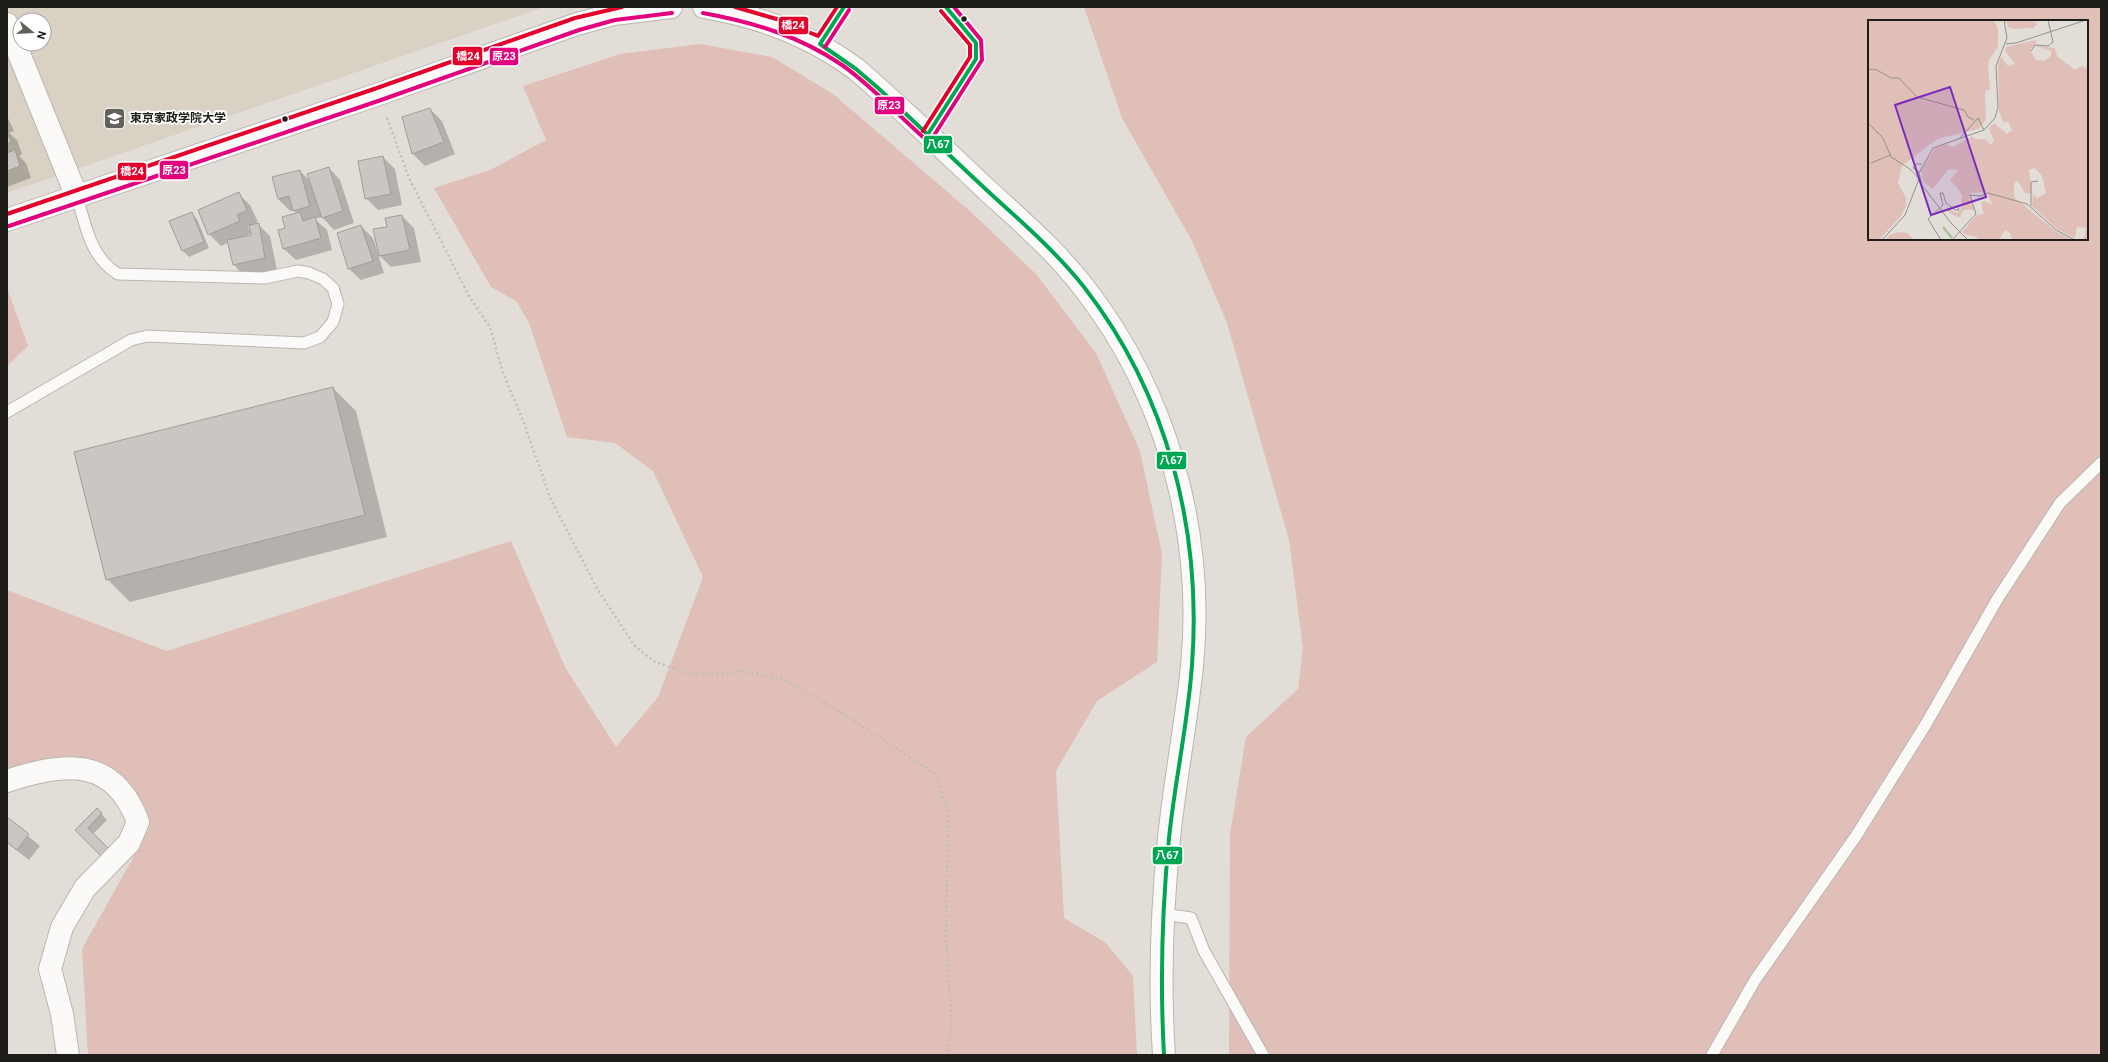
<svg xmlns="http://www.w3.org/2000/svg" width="2108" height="1062" viewBox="0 0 2108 1062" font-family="Roboto,'Noto Sans JP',sans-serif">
	<rect width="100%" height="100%" fill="#e2ded7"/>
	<!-- built -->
	<path fill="#d8d1c4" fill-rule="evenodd" d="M 7,7 L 544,7 L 7,193 ZM 20,20 L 44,20 L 44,44 L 20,44 Z"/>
	<!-- green -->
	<path fill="#e0bfb8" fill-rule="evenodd" d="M 1084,7 L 2101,7 L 2101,1055 L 1229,1055 L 1230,834 L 1246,737 L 1298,689 L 1303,648 L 1289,540 L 1227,323 L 1192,241 L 1122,118 ZM 1869,21 L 2087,21 L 2087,239 L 1869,239 Z
		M 700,44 L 772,57 L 833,94 L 971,212 L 1036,274 L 1096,353 L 1140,451 L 1162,554 L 1157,662 L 1097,701 L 1056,771 L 1064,918 L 1106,943 L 1133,976 L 1137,1055 L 88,1055 L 82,949 L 149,829 L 119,777 L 7,775 L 7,590 L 167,651 L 511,541 L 565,667 L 616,747 L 658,697 L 703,577 L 653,471 L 615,443 L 567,437 L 529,323 L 516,301 L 491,287 L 434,188 L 490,170 L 546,140 L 523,86 L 620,54 Z
		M 7,288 L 28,346 L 7,366 Z"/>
	<!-- shadow -->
	<path fill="#0003" fill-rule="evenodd" d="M 430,109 L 442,121 L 455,154 L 425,166 L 413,154 L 403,118 Z
		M 7,116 L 14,131 L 9,133 L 17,140 L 22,154 L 19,156 L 26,163 L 31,178 L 7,187 Z
		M 383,157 L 395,169 L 402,205 L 378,210 L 366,198 Z
		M 329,168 L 340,180 L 354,223 L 334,230 L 322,217 L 315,219 L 327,230 L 332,250 L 296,260 L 284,249 L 279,230 L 286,229 L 298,214 L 293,210 L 290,211 L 278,199 L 273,178 L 300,171 L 311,182 Z
		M 238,193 L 250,205 L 258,222 L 253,224 L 258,224 L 270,236 L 277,270 L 245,277 L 234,265 L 229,242 L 221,246 L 209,234 ZM 250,225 L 251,233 L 248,227 ZM 252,233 L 252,236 L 242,238 L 242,237 Z
		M 191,213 L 197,219 L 209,248 L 189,257 L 183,251 L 171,222 Z
		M 402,216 L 414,228 L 421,262 L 391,267 L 378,254 L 384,273 L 361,280 L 349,269 L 361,226 L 373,238 L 378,253 L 388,227 Z
		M 333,388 L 356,411 L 387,537 L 130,602 L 107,579 Z
		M 97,809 L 107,820 L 93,834 L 113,854 L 76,830 Z
		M 7,818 L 40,846 L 29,860 L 7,843 Z"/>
	<!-- building -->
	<path fill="#cac6c2" stroke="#a19d99" d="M 430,108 L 444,142 L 412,154 L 402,117 Z
		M 7,132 L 11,142 L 7,144 Z
		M 15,150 L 20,166 L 7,171 L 7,153 Z
		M 383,156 L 391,194 L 365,199 L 358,161 Z
		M 329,167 L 343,211 L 322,218 L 307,174 Z
		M 300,170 L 310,206 L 293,211 L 289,196 L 278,199 L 272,177 Z
		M 239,192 L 247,210 L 237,215 L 240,221 L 208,235 L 198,210 Z
		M 192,212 L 204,242 L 182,251 L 169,221 Z
		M 300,212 L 303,221 L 315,217 L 321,238 L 283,249 L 278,230 L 285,228 L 282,217 Z
		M 402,215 L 410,250 L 379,256 L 373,229 L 387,227 L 385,218 Z
		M 259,223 L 265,258 L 233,265 L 227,240 L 251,235 L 249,225 Z
		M 361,225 L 373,261 L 348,269 L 337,233 Z
		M 333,387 L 365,515 L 106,580 L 74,452 Z
		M 97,808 L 102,813 L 88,828 L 108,848 L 103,858 L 75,830 Z
		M 7,817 L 29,834 L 17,850 L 7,842 Z"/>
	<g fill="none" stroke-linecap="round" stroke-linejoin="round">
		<defs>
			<path id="service" d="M 820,44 L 844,7
				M 928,134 L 976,59 L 976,43 L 946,7
				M 7,412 L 131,340 L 147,336 L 304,343 L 320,337 L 333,322 L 338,304 L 333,288 L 323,279 L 309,273 L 298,271 L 264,278 L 118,274 C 90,257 86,226 77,197
				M 1163,914 L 1191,918 L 1204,951 L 1263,1055
				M 1712,1055 L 1755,980 L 1856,836 L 1926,724 L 1998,598 L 2060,503 L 2101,463"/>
			<path id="minor" d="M 7,24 L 77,197
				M 7,781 C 64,762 114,756 138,822 L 129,843 L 85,888 L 62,927 L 50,969 L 62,1014 L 68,1055"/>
			<path id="secondary" d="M 704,7 C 761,17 810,35 856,69 C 901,108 944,149 987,190 C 1021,221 1057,252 1085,289 C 1167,395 1205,533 1192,666 C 1186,724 1175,780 1169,838 C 1162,909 1159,983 1164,1055
				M 7,220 L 379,94 L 577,24 L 614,14 L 671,7"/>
		</defs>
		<!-- service casing -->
		<use href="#service" stroke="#b9b6b0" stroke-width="13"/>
		<!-- minor casing -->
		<use href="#minor" stroke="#b9b6b0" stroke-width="24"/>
		<!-- secondary casing -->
		<use href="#secondary" stroke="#b9b6b0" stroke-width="24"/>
		<!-- path -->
		<path stroke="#c0bebc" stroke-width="2.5" stroke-dasharray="2 3" stroke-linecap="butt" d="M 387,118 L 409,178 L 469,296 L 490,327 L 503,373 L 524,423 L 551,500 L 598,590 L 634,645 L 653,661 L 687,673 L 720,674 L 742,671 L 783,679 L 834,708 L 935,774 L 948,812 L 946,939 L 952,1023 L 947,1055"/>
		<!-- service -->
		<use href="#service" stroke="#fbfaf9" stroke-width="11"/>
		<!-- minor -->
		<use href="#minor" stroke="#fbfaf9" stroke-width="22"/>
		<!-- secondary -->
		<use href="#secondary" stroke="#fbfaf9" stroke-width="22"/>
		<defs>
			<path id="bus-1" d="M 844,7 L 820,44 L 856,69 L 877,87 C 916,123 953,159 992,195 C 1024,224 1057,253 1084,287 C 1168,395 1202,531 1192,665 C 1188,723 1175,780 1169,838 C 1162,910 1160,983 1164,1055
				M 928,134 L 976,59 L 976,43 L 946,7"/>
			<path id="bus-2" d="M 703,13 C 752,22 800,36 842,65 C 872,86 897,114 924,138 L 928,140 L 933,137 L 982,60 L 981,40 L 954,7
				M 825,47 L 849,10
				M 9,226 L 381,100 L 579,30 L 615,20 L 672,13"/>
			<path id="bus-3" d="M 735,7 L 780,20 L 818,36 L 837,7
				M 923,131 L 970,57 L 970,45 L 941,11
				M 7,214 L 377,88 L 575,18 L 622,7"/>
		</defs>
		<!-- bus-1 casing -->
		<use href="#bus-1" stroke="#fff" stroke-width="7"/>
		<!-- bus-2 casing -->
		<use href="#bus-2" stroke="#fff" stroke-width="7"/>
		<!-- bus-3 casing -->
		<use href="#bus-3" stroke="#fff" stroke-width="7"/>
		<!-- bus-1 -->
		<use href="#bus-1" stroke="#00a651" stroke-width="4"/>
		<!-- bus-2 -->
		<use href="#bus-2" stroke="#e5007d" stroke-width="4"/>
		<!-- bus-3 -->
		<use href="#bus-3" stroke="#e4002b" stroke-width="4"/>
	</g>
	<!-- icons -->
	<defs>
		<symbol id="university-square" viewBox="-11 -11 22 22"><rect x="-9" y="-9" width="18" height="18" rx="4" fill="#63615c" stroke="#fff"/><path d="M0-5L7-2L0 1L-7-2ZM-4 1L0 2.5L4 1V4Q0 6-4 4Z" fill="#fff"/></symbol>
	</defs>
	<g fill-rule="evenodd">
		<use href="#university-square" x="102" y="106" width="25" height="25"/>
	</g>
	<!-- markers -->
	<g fill="#1f1d19" stroke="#fff" stroke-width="1.5">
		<circle cx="964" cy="19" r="3.5"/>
		<circle cx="285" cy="119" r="3.5"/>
	</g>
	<g text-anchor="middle" stroke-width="3.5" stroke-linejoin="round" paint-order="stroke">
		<!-- poi labels -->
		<g font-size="12" font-weight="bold" fill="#1f1d19" stroke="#fff" text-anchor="start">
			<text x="130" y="122">東京家政学院大学</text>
		</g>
	</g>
	<!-- overview -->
	<g transform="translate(1868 20)">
		<rect width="220" height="220" fill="#e2ded7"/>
		<path d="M 0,0 L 126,0 L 130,9 L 130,27 L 121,40 L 120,47 L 122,69 L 117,71 L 118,100 L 110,109 L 69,119 L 34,146 L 30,163 L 38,178 L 38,186 L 33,196 L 11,220 L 0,220 ZM 138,0 L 166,1 L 169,4 L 165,8 L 145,9 L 140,7 ZM 168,20 L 168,23 L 162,30 L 168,40 L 176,41 L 183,36 L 183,31 L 167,26 L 187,28 L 189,36 L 207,50 L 214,46 L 220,49 L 220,220 L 214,220 L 217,216 L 218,208 L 209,207 L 207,218 L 189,209 L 164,186 L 165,174 L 169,178 L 178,173 L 174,156 L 167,148 L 161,150 L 164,174 L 157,173 L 149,160 L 146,164 L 146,177 L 187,211 L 205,220 L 144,220 L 142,213 L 137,210 L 131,220 L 112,220 L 106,216 L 101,216 L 94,212 L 109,195 L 116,194 L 113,183 L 117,181 L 125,185 L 120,176 L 117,172 L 103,173 L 101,179 L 107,190 L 96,190 L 91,198 L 77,190 L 80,188 L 89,193 L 93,189 L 94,175 L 82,159 L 91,150 L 81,149 L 65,169 L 55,162 L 53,150 L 67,128 L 78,124 L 85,127 L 105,116 L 106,119 L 117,119 L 123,125 L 126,121 L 121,108 L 126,103 L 139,114 L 144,110 L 140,101 L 136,103 L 131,92 L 130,44 L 133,37 L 140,46 L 147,44 L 137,31 L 138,27 ZM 31,212 L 40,213 L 45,219 L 17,220 L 22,215 Z" fill="#e0bfb8"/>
		<path fill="none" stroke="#a4be93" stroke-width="2" d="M 75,207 L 84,218"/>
		<path fill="none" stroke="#94918b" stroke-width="1" d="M 138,24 L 148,23 L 218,0M 163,31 L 167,25 L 180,26 L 185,22 L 180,0M 0,49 L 9,50 L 23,58 L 31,58 L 49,77 L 96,90 L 100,97 L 106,100M 0,103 L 15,118 L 23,137 L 42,149 L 51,159 L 37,195 L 14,220M 91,119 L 110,98 L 116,110M 3,143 L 22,135M 51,152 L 45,148 L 48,144 L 54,144M 163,186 L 163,162 L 170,161M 73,220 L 60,199 L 75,185 L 72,173 L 75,173 L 78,183 L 87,190 L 91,190 L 90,187M 84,220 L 108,194 L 102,175 L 112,176 L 120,173 L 159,184 L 188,210 L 207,220M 100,220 L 83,203 L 54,165 L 51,153 L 65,128 L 116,110 L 127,98 L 130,87 L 128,46 L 139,18 L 136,0"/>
		<path fill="#7b2cbf" fill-opacity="0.15" stroke="#7b2cbf" stroke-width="2" d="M 82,67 L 118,177 L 63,195 L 27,85 Z"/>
		<rect width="220" height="220" fill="none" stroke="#1f1d19" stroke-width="2"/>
	</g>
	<g stroke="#fff" stroke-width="1.5">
		<rect x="778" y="16" width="31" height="19" rx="4" fill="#e4002b"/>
		<rect x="452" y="46" width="31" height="20" rx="4" fill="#e4002b"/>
		<rect x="489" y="47" width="30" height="19" rx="4" fill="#e5007d"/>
		<rect x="874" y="96" width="31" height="19" rx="4" fill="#e5007d"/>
		<rect x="923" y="135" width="30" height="19" rx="4" fill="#00a651"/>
		<rect x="159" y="160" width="30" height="20" rx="4" fill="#e5007d"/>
		<rect x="117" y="162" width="30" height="19" rx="4" fill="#e4002b"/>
		<rect x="1156" y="451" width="31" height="19" rx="4" fill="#00a651"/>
		<rect x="1152" y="846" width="31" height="19" rx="4" fill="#00a651"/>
	</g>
	<g font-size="11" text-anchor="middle" font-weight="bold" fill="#fff">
		<text x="793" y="29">橋24</text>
		<text x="468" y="60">橋24</text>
		<text x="504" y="60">原23</text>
		<text x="889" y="109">原23</text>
		<text x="938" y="148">八67</text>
		<text x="174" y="174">原23</text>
		<text x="132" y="175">橋24</text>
		<text x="1171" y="464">八67</text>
		<text x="1167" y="859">八67</text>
	</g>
	<!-- border -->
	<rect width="2108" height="1062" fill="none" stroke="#1f1d19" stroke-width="16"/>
	<!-- north arrow -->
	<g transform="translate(32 32) rotate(108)"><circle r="19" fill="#ffffff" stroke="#a5a5a3"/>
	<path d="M0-3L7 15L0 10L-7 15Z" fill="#63615c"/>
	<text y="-6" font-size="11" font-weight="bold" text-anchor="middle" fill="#1f1d19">N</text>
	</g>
</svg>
